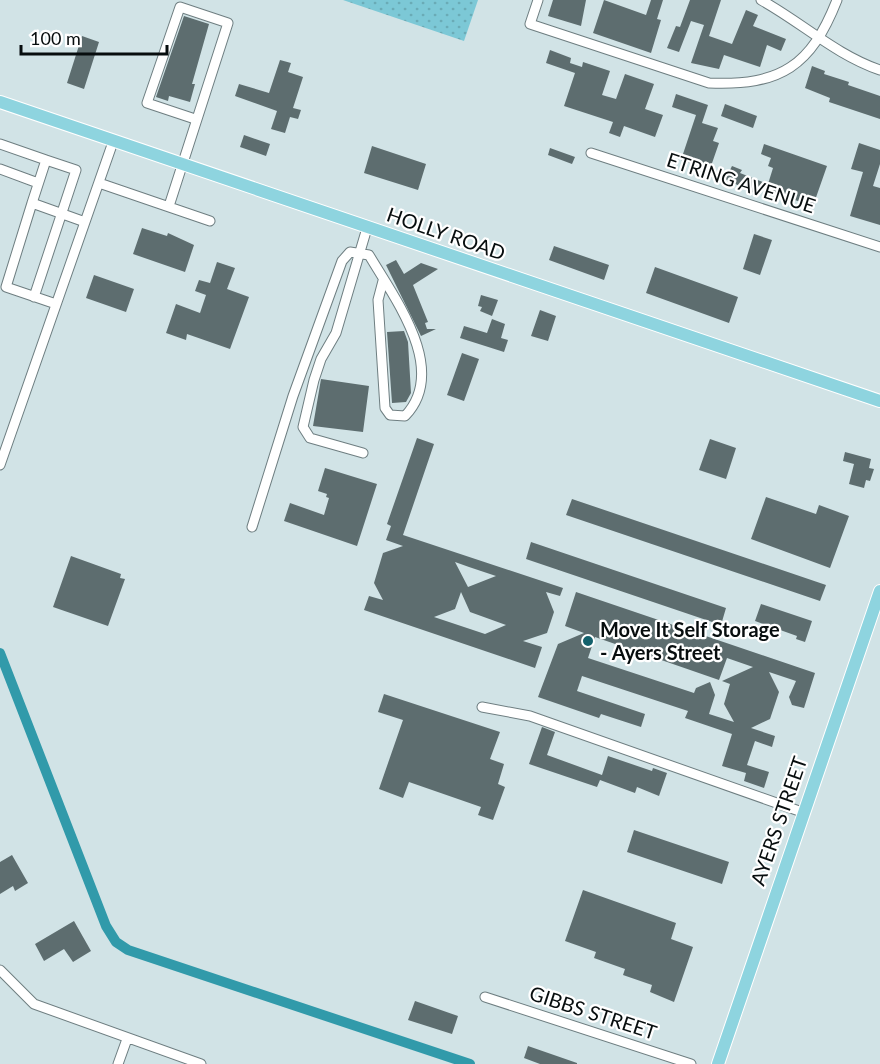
<svg xmlns="http://www.w3.org/2000/svg" width="880" height="1064" viewBox="0 0 880 1064" font-family="Lato,sans-serif">
	<defs>
		<pattern id="grass-dots" width="8" height="8" patternUnits="userSpaceOnUse" patternTransform="scale(1.5)"><rect width="8" height="8" fill="#7cc8d6"/><path d="M2 2h.1M6 6h.1" fill="none" stroke="#6aabb6" stroke-width="1.8" stroke-linecap="round"/></pattern>
	</defs>
	<rect width="100%" height="100%" fill="#d1e3e6"/>
	<!-- grass -->
	<path fill="url(#grass-dots)" d="M 343,0 L 478,0 L 464,41 Z"/>
	<g fill="none" stroke-linecap="round" stroke-linejoin="round">
		<!-- canal -->
		<path stroke="#319aaa" stroke-width="10" d="M 0,653 L 106,926 L 116,942 L 128,950 L 470,1064"/>
	</g>
	<!-- building -->
	<path fill="#5d6d6f" fill-rule="evenodd" d="M 553,0 L 586,0 L 581,26 L 548,16 Z
		M 604,0 L 646,15 L 651,0 L 663,0 L 657,19 L 661,20 L 651,53 L 593,33 Z
		M 690,0 L 721,0 L 709,36 L 732,44 L 746,10 L 758,15 L 753,26 L 786,39 L 781,51 L 767,45 L 760,67 L 724,55 L 719,69 L 691,63 L 704,25 L 691,21 L 679,52 L 667,48 L 676,26 L 680,27 Z
		M 184,16 L 209,24 L 192,84 L 195,84 L 190,102 L 169,96 L 168,101 L 156,97 Z
		M 82,36 L 99,42 L 84,89 L 67,83 Z
		M 550,50 L 571,58 L 570,63 L 582,67 L 583,62 L 610,71 L 602,95 L 616,99 L 625,74 L 654,84 L 645,109 L 663,115 L 655,137 L 624,126 L 620,137 L 609,133 L 613,122 L 564,106 L 575,73 L 546,63 Z
		M 280,60 L 291,63 L 288,72 L 303,77 L 293,108 L 301,110 L 298,119 L 290,117 L 285,133 L 271,129 L 277,111 L 235,96 L 239,84 L 269,93 Z
		M 812,66 L 825,71 L 824,74 L 849,82 L 848,85 L 880,96 L 880,119 L 829,102 L 830,98 L 805,88 Z
		M 676,94 L 708,105 L 702,123 L 718,128 L 713,141 L 719,143 L 710,169 L 681,160 L 696,115 L 672,107 Z
		M 725,104 L 757,116 L 753,128 L 721,116 Z
		M 244,135 L 270,144 L 266,156 L 240,147 Z
		M 859,143 L 880,150 L 880,164 L 873,186 L 880,188 L 880,225 L 850,216 L 863,172 L 851,169 Z
		M 764,144 L 827,166 L 813,206 L 758,188 L 756,194 L 723,178 L 725,171 L 729,172 L 732,166 L 742,170 L 740,173 L 768,184 L 773,168 L 768,166 L 771,158 L 761,154 Z
		M 372,146 L 426,164 L 418,190 L 364,173 Z
		M 550,148 L 575,157 L 572,164 L 548,155 Z
		M 142,228 L 167,236 L 168,233 L 194,245 L 185,272 L 133,254 Z
		M 754,234 L 772,240 L 760,275 L 743,269 Z
		M 554,246 L 609,265 L 604,280 L 549,260 Z
		M 396,260 L 404,274 L 421,263 L 438,269 L 413,285 L 428,322 L 425,323 L 427,329 L 436,329 L 421,336 L 386,265 Z
		M 217,262 L 235,268 L 227,289 L 249,297 L 230,349 L 187,334 L 186,340 L 166,333 L 176,304 L 200,313 L 206,295 L 195,291 L 199,280 L 210,283 Z
		M 655,267 L 738,297 L 729,323 L 646,293 Z
		M 94,275 L 134,289 L 126,312 L 86,298 Z
		M 481,295 L 498,300 L 492,316 L 480,311 L 482,307 L 478,306 Z
		M 540,310 L 556,316 L 548,341 L 531,336 Z
		M 492,319 L 505,324 L 501,338 L 508,340 L 504,352 L 460,338 L 464,326 L 487,333 Z
		M 404,331 L 408,342 L 411,393 L 406,402 L 392,403 L 387,332 Z
		M 462,353 L 479,359 L 464,401 L 447,395 Z
		M 321,379 L 369,386 L 363,432 L 313,426 Z
		M 417,438 L 434,444 L 403,535 L 563,588 L 560,596 L 546,592 L 554,612 L 547,633 L 523,641 L 542,647 L 535,668 L 364,610 L 369,596 L 383,600 L 374,583 L 383,553 L 403,546 L 386,540 L 391,526 L 387,524 ZM 455,562 L 469,567 L 496,576 L 468,587 ZM 461,592 L 470,612 L 506,625 L 485,634 L 434,617 L 455,609 Z
		M 710,439 L 736,448 L 726,479 L 699,470 Z
		M 845,452 L 871,459 L 869,468 L 874,469 L 870,481 L 866,480 L 864,488 L 849,484 L 854,464 L 843,461 Z
		M 325,468 L 377,484 L 357,546 L 284,521 L 290,503 L 324,515 L 329,498 L 326,497 L 327,494 L 318,491 Z
		M 766,497 L 816,514 L 819,505 L 849,516 L 830,568 L 751,539 Z
		M 572,499 L 826,585 L 820,601 L 566,515 Z
		M 531,542 L 726,608 L 721,625 L 526,559 Z
		M 71,556 L 121,574 L 120,578 L 125,579 L 108,626 L 53,607 Z
		M 576,592 L 815,673 L 804,708 L 792,705 L 789,697 L 796,681 L 769,672 L 779,692 L 770,719 L 751,728 L 775,736 L 772,747 L 755,741 L 747,765 L 769,772 L 764,788 L 744,781 L 746,773 L 722,766 L 732,734 L 685,718 L 688,711 L 582,676 L 577,691 L 645,714 L 641,727 L 601,714 L 599,718 L 538,697 L 558,644 L 584,633 L 565,626 ZM 595,637 L 719,680 L 727,658 L 753,667 L 722,681 L 730,684 L 724,704 L 734,722 L 709,714 L 715,695 L 710,682 L 696,688 L 694,693 L 588,658 Z
		M 761,604 L 812,621 L 805,642 L 796,639 L 797,636 L 755,621 Z
		M 384,694 L 500,732 L 490,759 L 504,764 L 498,784 L 505,787 L 493,820 L 478,815 L 481,807 L 409,782 L 403,798 L 379,789 L 403,720 L 378,712 Z
		M 542,727 L 555,732 L 547,755 L 602,775 L 608,756 L 652,771 L 653,768 L 667,773 L 659,796 L 637,787 L 635,793 L 600,780 L 597,787 L 529,764 Z
		M 634,830 L 729,862 L 722,884 L 627,852 Z
		M 12,855 L 28,883 L 15,891 L 13,886 L 0,894 L 0,862 Z
		M 583,890 L 676,923 L 671,939 L 693,947 L 674,1002 L 650,992 L 652,985 L 623,975 L 625,969 L 594,958 L 596,952 L 565,941 Z
		M 74,921 L 91,951 L 73,962 L 64,949 L 44,961 L 35,944 Z
		M 415,1001 L 458,1016 L 452,1034 L 408,1020 Z
		M 528,1046 L 577,1063 L 577,1064 L 540,1064 L 524,1058 Z"/>
	<g fill="none" stroke-linecap="round" stroke-linejoin="round">
		<defs>
			<path id="minor" d="M 538,0 L 530,24 L 709,83 C 781,86 811,66 837,0
				M 761,0 C 801,22 836,55 880,70
				M 0,144 L 46,160
				M 591,153 L 880,247
				M 0,169 L 38,183
				M 99,183 L 210,221
				M 32,203 L 46,160 L 76,170 L 34,297
				M 169,206 L 228,23 L 180,7 L 147,103 L 195,119
				M 56,304 L 6,287 L 32,203 L 85,222
				M 363,453 L 310,438 L 303,427 L 314,380 L 321,359 L 336,333 L 367,228
				M 0,465 L 113,142
				M 252,527 L 293,396 L 342,261 L 350,252 L 369,255 C 395,299 449,370 405,416 L 390,415 L 385,408 L 378,300 L 383,281
				M 482,707 L 530,716 L 802,812
				M 0,970 L 34,1004 L 201,1064
				M 485,997 L 691,1064
				M 118,1064 L 127,1039"/>
			<path id="major" d="M 0,102 L 880,401
				M 718,1064 L 880,591"/>
		</defs>
		<!-- minor casing -->
		<use href="#minor" stroke="#6e7e81" stroke-width="11"/>
		<!-- major casing -->
		<use href="#major" stroke="#fff" stroke-width="14"/>
		<!-- minor -->
		<use href="#minor" stroke="#fff" stroke-width="9"/>
		<!-- major -->
		<use href="#major" stroke="#8ed4df" stroke-width="12"/>
	</g>
	<!-- markers -->
	<circle fill="#14616c" stroke="#fff" stroke-width="2" cx="588" cy="641" r="6"/>
	<g text-anchor="middle" stroke-width="4.5" stroke-linejoin="round" paint-order="stroke">
		<!-- street labels -->
		<g font-size="20" fill="#070d0e" stroke="#fff">
			<text transform="translate(741 183) rotate(18)" y="7">ETRING AVENUE</text>
			<text transform="translate(446 234) rotate(19)" y="7">HOLLY ROAD</text>
			<text transform="translate(779 821) rotate(-71)" y="7">AYERS STREET</text>
			<text transform="translate(593 1013) rotate(18)" y="7">GIBBS STREET</text>
		</g>
		<!-- poi labels -->
		<g font-size="20" font-weight="bold" fill="#070d0e" stroke="#fff" text-anchor="start">
			<text x="600" y="637">Move It Self Storage<tspan x="600" dy="23">- Ayers Street</tspan></text>
		</g>
	</g>
	<!-- scale -->
	<path d="M21 45v9h146v-9" fill="none" stroke="#070d0e" stroke-width="3"/>
	<text x="30" y="45" font-size="18" fill="#070d0e" stroke="#ffffff" stroke-width="4.5" paint-order="stroke">100 m</text>
</svg>
